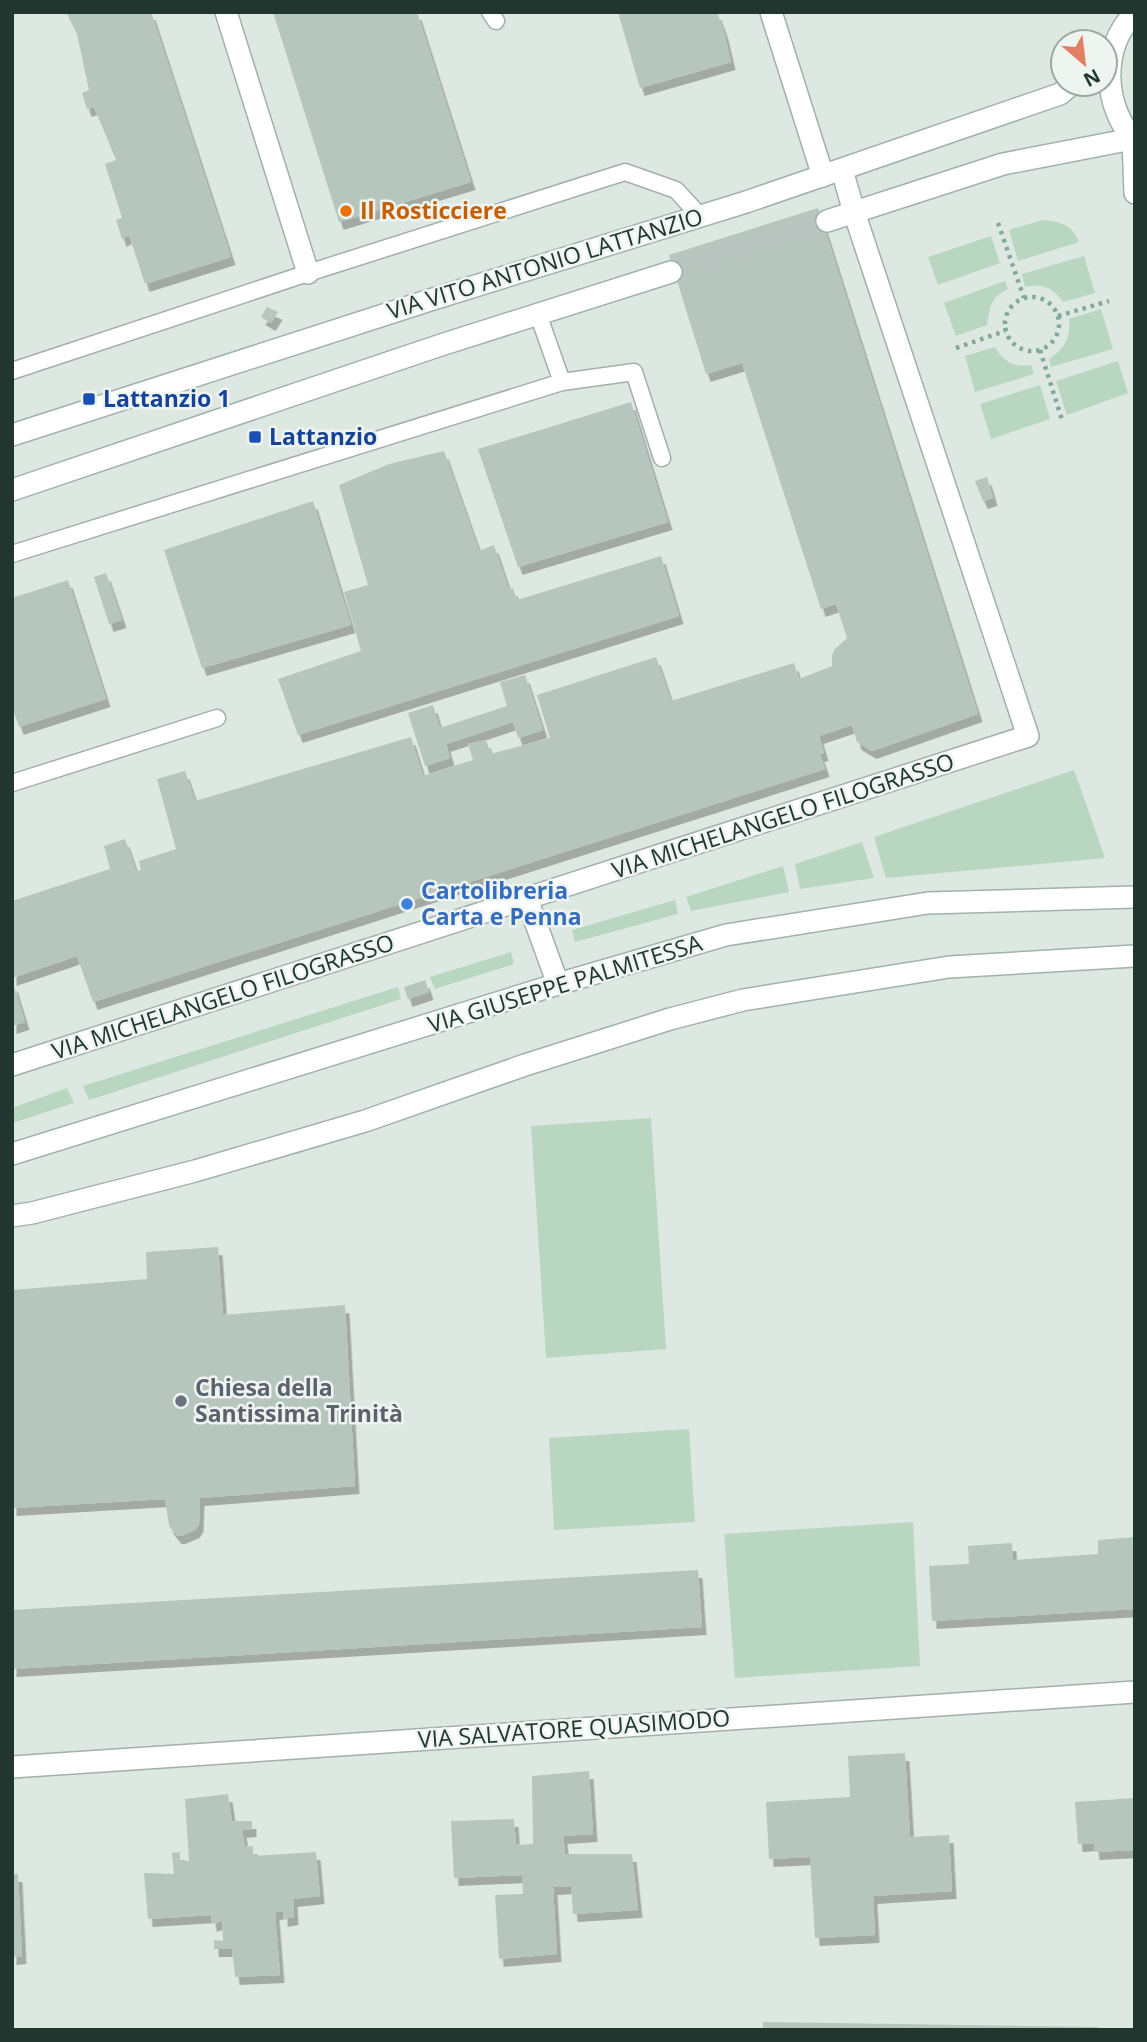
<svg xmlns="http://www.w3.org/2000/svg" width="1147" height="2042" viewBox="0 0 1147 2042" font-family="'Open Sans',sans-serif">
	<defs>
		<filter id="shadow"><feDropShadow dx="4.5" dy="8" stdDeviation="0" flood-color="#0004"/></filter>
	</defs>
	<rect width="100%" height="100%" fill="#dee8e3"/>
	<!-- green -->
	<path fill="#b9d7c0" d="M 1042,220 C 1059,221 1073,225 1079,242 L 1018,261 L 1009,230 Z
		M 991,236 L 1000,263 L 938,285 L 928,257 Z
		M 1084,256 L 1095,293 L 1063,302 C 1054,288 1042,283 1025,287 L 1022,274 Z
		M 1005,281 L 1008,289 C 990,298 990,306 987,325 L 956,336 L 944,303 Z
		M 1101,309 L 1113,349 L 1051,367 L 1049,359 C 1065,348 1071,338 1069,319 Z
		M 995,347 C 1004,362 1014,368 1031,365 L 1034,374 L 975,392 L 965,356 Z
		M 1118,361 L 1128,393 L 1067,415 L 1056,381 Z
		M 1040,385 L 1050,419 L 991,439 L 980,404 Z
		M 1074,770 L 1105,858 L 886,878 L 874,837 Z
		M 862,842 L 874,878 L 800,889 L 795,864 Z
		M 783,866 L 789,892 L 691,911 L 686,897 Z
		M 675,900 L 678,914 L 575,942 L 572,930 Z
		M 511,952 L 514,964 L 435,989 L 430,977 Z
		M 398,987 L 401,999 L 89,1100 L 83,1086 Z
		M 67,1088 L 74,1103 L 12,1123 L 12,1108 Z
		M 651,1118 L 666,1349 L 546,1358 L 531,1126 Z
		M 689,1429 L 695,1522 L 554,1530 L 549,1438 Z
		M 913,1522 L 920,1666 L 735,1678 L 724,1534 Z"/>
	<!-- building -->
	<path fill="#b7c5bf" filter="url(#shadow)" d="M 66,12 L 151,12 L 231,257 L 145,284 L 129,235 L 122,239 L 116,220 L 122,218 L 105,164 L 116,160 L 94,107 L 87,109 L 82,93 L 89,90 L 77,34 Z
		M 273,12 L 417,12 L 471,182 L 339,222 Z
		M 618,12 L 717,12 L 724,32 L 731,62 L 640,88 Z
		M 818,208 L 978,714 L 872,751 L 857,742 L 852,725 L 819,736 L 824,753 L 820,754 L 825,769 L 93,1002 L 77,956 L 12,978 L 12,901 L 110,869 L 104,846 L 125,839 L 136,871 L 141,870 L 139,861 L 176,849 L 157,779 L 185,771 L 195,801 L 411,737 L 423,776 L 473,760 L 468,744 L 486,740 L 491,754 L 550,738 L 537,695 L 656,657 L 671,701 L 794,663 L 799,679 L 832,666 L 832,656 L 834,650 L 847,638 L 836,604 L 821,609 L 742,363 L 706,374 L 669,255 Z
		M 267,307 L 278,312 L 271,323 L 261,317 Z
		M 631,402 L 668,522 L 518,567 L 478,449 Z
		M 444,451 L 479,551 L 494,545 L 509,590 L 513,588 L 517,600 L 661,556 L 679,616 L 298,735 L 278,679 L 361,651 L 344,592 L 368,585 L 339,485 L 389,464 Z
		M 987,477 L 993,498 L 983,501 L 975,481 Z
		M 313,501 L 351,625 L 202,668 L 164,550 Z
		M 106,573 L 122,620 L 109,624 L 94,577 Z
		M 68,580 L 106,699 L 19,727 L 12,706 L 12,598 Z
		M 525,675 L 543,730 L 518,738 L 513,722 L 446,744 L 450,758 L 425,766 L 408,713 L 433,705 L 440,728 L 507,706 L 500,682 Z
		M 425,980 L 429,992 L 408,999 L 404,987 Z
		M 13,983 L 25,1022 L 12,1026 L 12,984 Z
		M 218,1247 L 223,1315 L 345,1305 L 355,1486 L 200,1498 L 199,1524 L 195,1530 L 181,1536 L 177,1536 L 169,1526 L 165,1499 L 12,1508 L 12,1290 L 147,1279 L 146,1252 Z
		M 1135,1537 L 1135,1609 L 932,1621 L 929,1566 L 969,1564 L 968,1546 L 1012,1543 L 1013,1560 L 1098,1554 L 1098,1540 Z
		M 698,1570 L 702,1627 L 12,1669 L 12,1610 Z
		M 905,1753 L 910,1837 L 949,1835 L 952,1891 L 873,1896 L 875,1935 L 815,1938 L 810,1857 L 769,1859 L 766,1802 L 850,1797 L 848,1756 Z
		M 589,1771 L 593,1834 L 563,1836 L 565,1854 L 632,1854 L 638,1910 L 573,1914 L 571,1886 L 553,1887 L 557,1954 L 499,1959 L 495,1895 L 523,1894 L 522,1875 L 454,1878 L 451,1821 L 514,1819 L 516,1845 L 533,1844 L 532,1776 Z
		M 228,1794 L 232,1821 L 252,1821 L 252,1829 L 242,1830 L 245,1847 L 253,1846 L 253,1856 L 316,1852 L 320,1896 L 293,1899 L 294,1917 L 283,1919 L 283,1911 L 275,1912 L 280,1975 L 235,1977 L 232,1949 L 214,1949 L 214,1940 L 223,1941 L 222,1921 L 212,1924 L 211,1915 L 148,1919 L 144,1873 L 174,1874 L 172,1853 L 180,1852 L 180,1861 L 189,1861 L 185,1799 Z
		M 1135,1798 L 1135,1850 L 1095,1852 L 1094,1843 L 1078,1844 L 1075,1802 Z
		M 12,1874 L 18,1874 L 22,1956 L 12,1957 Z
		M 763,2022 L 1099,2027 L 1099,2030 L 763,2030 Z"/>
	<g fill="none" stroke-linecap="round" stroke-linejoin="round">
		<!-- secondary-tunnel -->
		<path stroke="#b8c4bf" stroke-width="21" stroke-dasharray="21 10" stroke-linecap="butt" d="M 671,272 L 827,221"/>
		<defs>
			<path id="lane" d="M 490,12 L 496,21
				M 12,371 L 308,273 L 625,172 L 676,190 L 700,216
				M 562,382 L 634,372 L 662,458
				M 12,554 L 562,382 L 538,314
				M 12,783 L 217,718"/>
			<path id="street" d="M 226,12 L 308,273
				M 771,12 L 823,176
				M 1133,140 L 1135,193
				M 527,899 L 558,984
				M 12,1065 L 1028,736 L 854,212 L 842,170
				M 12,1767 L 1135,1692"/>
			<path id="secondary" d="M 1135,13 C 1100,47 1103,107 1135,141
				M 827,221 L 1003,164 L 1132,139
				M 12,435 L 430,300 L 746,202 L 1060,94 L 1072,84
				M 12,490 L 441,345 L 671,272
				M 12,1154 L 558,984 L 726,935 L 928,903 L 1135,897
				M 12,1216 L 32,1213 L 195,1171 L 365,1121 L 525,1065 L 670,1019 L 743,1000 L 949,967 L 1135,956"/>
		</defs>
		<!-- lane casing -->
		<use href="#lane" stroke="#a2afaa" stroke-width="19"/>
		<!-- street casing -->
		<use href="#street" stroke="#a2afaa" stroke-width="24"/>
		<!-- secondary casing -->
		<use href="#secondary" stroke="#9fb2ab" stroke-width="24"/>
		<!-- path -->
		<path stroke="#82a89b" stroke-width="4.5" stroke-dasharray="3.5 5" stroke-linecap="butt" d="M 998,223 L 1024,298
			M1005 324a27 27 0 1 1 54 0a27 27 0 1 1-54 0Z
			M 1058,316 L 1109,301
			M 956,348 L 1005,331
			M 1040,350 L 1063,423"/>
		<!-- lane -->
		<use href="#lane" stroke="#fff" stroke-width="16"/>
		<!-- street -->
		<use href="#street" stroke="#fff" stroke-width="21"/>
		<!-- secondary -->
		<use href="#secondary" stroke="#fff" stroke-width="21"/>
	</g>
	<!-- markers -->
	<circle fill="#e8710a" stroke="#eef5f1" stroke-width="2.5" cx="346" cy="211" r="7"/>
	<g fill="#1a4fb4" stroke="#eef5f1" stroke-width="2.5">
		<rect x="82" y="392" width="14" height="14" rx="3.5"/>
		<rect x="248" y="430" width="14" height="14" rx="3.5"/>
	</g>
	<circle fill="#3f7fe0" stroke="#eef5f1" stroke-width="2.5" cx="407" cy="904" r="7"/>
	<circle fill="#6b7280" stroke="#eef5f1" stroke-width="2.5" cx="181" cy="1401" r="7"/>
	<g text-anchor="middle" stroke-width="5" stroke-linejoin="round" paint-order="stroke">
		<!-- food labels -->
		<g font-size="23" font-weight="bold" fill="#c56008" stroke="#eef5f1" text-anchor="start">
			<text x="360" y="219">Il Rosticciere</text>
		</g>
		<!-- street labels -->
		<g font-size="23" fill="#223630" stroke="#eef5f1">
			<text transform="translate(545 264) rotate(-17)" y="8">VIA VITO ANTONIO LATTANZIO</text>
			<text transform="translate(783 816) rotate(-18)" y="8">VIA MICHELANGELO FILOGRASSO</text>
			<text transform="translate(565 984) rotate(-17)" y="8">VIA GIUSEPPE PALMITESSA</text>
			<text transform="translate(223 997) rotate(-18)" y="8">VIA MICHELANGELO FILOGRASSO</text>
			<text transform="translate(574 1729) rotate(-4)" y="8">VIA SALVATORE QUASIMODO</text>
		</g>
		<!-- transit labels -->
		<g font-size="23" font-weight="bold" fill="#164399" stroke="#eef5f1" text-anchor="start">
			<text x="103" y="407">Lattanzio 1</text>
			<text x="269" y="445">Lattanzio</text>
		</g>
		<!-- shop labels -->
		<g font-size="23" font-weight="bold" fill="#366cbe" stroke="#eef5f1" text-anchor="start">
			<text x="421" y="899">Cartolibreria<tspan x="421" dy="26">Carta e Penna</tspan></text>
		</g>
		<!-- worship labels -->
		<g font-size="23" font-weight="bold" fill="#5b616d" stroke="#eef5f1" text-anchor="start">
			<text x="195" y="1396">Chiesa della<tspan x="195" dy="26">Santissima Trinità</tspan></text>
		</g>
	</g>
	<!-- border -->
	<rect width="1147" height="2042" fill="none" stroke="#223630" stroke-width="28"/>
	<!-- north arrow -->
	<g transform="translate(1084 63) rotate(152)"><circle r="33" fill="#eef5f1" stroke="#9ca9a4" stroke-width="2"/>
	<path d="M0-5L12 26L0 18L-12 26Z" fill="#e27e63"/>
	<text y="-10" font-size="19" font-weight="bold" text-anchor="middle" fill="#223630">N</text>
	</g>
</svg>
